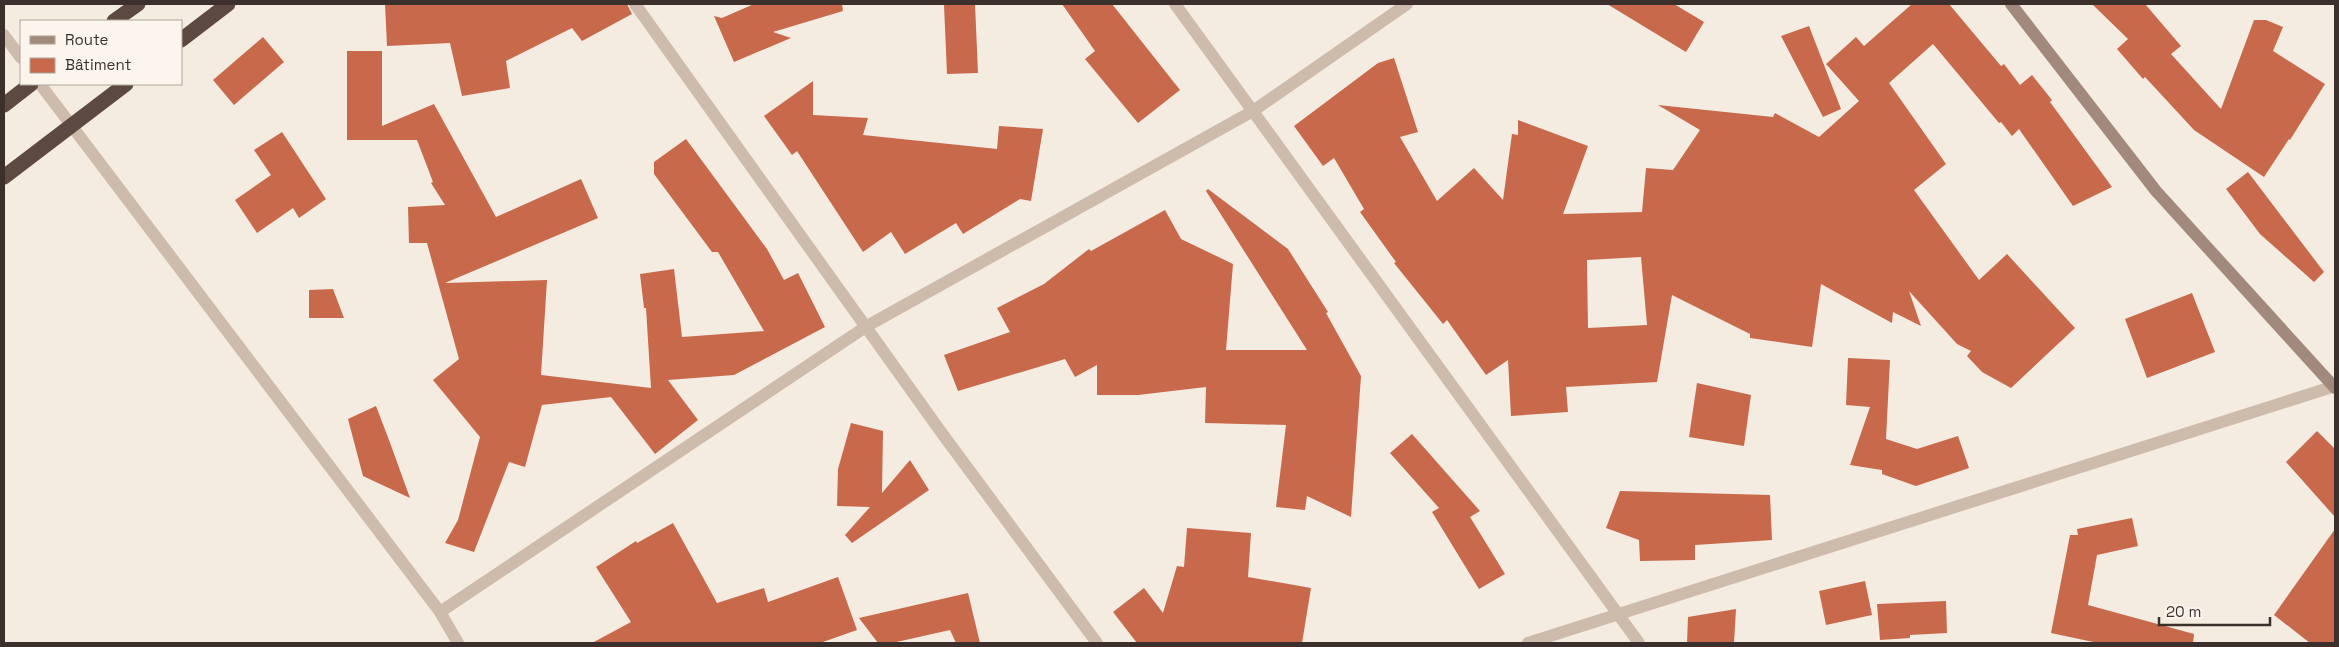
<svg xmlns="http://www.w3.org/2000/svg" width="2339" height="647" viewBox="0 0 2339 647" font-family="'Space Grotesk',sans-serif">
	<rect width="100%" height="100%" fill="#f4ebe1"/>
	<!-- building -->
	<path fill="#c8694b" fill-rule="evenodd" d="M 385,4 L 627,4 L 632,14 L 582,41 L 572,28 L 506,61 L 510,88 L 462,96 L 450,43 L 387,46 Z
		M 754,4 L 842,4 L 843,11 L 773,32 L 791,38 L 734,62 L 714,16 L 722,18 Z
		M 975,4 L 978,73 L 947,74 L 944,5 Z
		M 1062,4 L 1112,4 L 1180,90 L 1138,123 L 1085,59 L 1095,51 Z
		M 1607,4 L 1674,4 L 1704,22 L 1686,52 Z
		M 1912,4 L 1949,4 L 2001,66 L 2004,64 L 2020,85 L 2032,75 L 2052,100 L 2050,102 L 2112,187 L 2073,206 L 2019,129 L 2012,136 L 2001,122 L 1999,123 L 1933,44 L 1889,83 L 1946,164 L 1914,190 L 1979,280 L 2007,254 L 2075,328 L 2011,388 L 1982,372 L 1967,356 L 1971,351 L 1957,344 L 1909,291 L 1921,326 L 1893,312 L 1892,323 L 1821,284 L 1812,347 L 1750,338 L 1750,334 L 1672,295 L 1657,382 L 1566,387 L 1568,412 L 1511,416 L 1508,360 L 1486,375 L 1447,320 L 1443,324 L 1394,263 L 1396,262 L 1360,212 L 1364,209 L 1334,158 L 1323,166 L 1294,126 L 1378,63 L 1394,58 L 1418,132 L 1400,137 L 1437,201 L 1474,168 L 1503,200 L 1512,134 L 1518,135 L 1518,120 L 1588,146 L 1563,214 L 1642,212 L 1646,168 L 1673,170 L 1700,130 L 1658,105 L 1773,117 L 1775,113 L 1819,137 L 1859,101 L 1826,64 L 1856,37 L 1864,46 ZM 1641,257 L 1647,325 L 1588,328 L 1587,260 Z
		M 2092,4 L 2145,4 L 2181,46 L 2171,54 L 2221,109 L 2254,20 L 2266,20 L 2283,27 L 2273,51 L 2325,84 L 2290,140 L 2289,139 L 2264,177 L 2194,130 L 2145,77 L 2143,79 L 2117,49 L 2128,39 Z
		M 1809,26 L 1841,109 L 1823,117 L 1781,36 Z
		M 263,37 L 284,62 L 234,105 L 213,80 Z
		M 347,51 L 382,51 L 382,126 L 434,104 L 496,217 L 581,179 L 598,218 L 445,283 L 547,280 L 541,375 L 651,388 L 646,308 L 644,308 L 640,274 L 674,269 L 682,337 L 764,331 L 718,252 L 712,252 L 654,174 L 654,162 L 686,139 L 767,249 L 784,280 L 798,273 L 825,327 L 734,375 L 668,380 L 698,420 L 655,454 L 611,397 L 542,405 L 525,467 L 509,462 L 474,552 L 445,543 L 458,520 L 480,437 L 433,380 L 459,359 L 427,243 L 409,243 L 408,207 L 445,205 L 431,183 L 433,182 L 417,140 L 347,140 Z
		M 813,81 L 813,115 L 868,118 L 863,135 L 997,149 L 999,126 L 1043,129 L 1031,201 L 1020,199 L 963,234 L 956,223 L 905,254 L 891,232 L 863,252 L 797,151 L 792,155 L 764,116 Z
		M 282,132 L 326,199 L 299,218 L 293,208 L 257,233 L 235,200 L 271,175 L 254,150 Z
		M 2248,172 L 2324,272 L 2314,282 L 2260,234 L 2226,189 Z
		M 1208,189 L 1288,249 L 1328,312 L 1326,313 L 1361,376 L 1351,517 L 1307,496 L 1305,510 L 1276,507 L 1286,425 L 1205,423 L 1206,387 L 1138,395 L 1097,395 L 1097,365 L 1075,377 L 1065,359 L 958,391 L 944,355 L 1010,332 L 997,308 L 1044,284 L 1089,249 L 1091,251 L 1165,210 L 1181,239 L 1233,264 L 1226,350 L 1307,350 L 1206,191 Z
		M 333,289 L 344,318 L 309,318 L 309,290 Z
		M 2192,293 L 2215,352 L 2147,378 L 2125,319 Z
		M 1848,358 L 1890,360 L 1886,439 L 1917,449 L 1958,436 L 1969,468 L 1916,486 L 1882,474 L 1882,470 L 1850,465 L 1870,407 L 1846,405 Z
		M 1697,383 L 1751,395 L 1744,446 L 1689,437 Z
		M 376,406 L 389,440 L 410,498 L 363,476 L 348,419 Z
		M 851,423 L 883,431 L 882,493 L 910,460 L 929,490 L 852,543 L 845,535 L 870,507 L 837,506 L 838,469 Z
		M 2317,431 L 2335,449 L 2335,517 L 2286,462 Z
		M 1412,434 L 1480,511 L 1470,517 L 1505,574 L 1479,589 L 1432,512 L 1439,508 L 1390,453 Z
		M 1620,491 L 1770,495 L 1772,540 L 1695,545 L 1695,560 L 1640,561 L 1639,540 L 1606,528 Z
		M 2132,518 L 2138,546 L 2097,555 L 2088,605 L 2194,634 L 2193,643 L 2098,643 L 2051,633 L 2070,535 L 2078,535 L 2077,529 Z
		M 673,523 L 717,603 L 764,588 L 768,602 L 838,577 L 857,630 L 820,643 L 592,643 L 631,622 L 596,567 L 636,541 L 637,543 Z
		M 1187,528 L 1251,533 L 1248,577 L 1311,588 L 1302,643 L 1137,643 L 1113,612 L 1144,588 L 1163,613 L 1177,566 L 1184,567 Z
		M 2335,529 L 2335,643 L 2310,643 L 2274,615 Z
		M 1865,581 L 1872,615 L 1826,625 L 1819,591 Z
		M 968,593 L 980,643 L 956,643 L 950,630 L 892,643 L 878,643 L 859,618 Z
		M 1946,601 L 1947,633 L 1910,635 L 1910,638 L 1880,640 L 1877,604 Z
		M 1736,609 L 1734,643 L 1687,643 L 1688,617 Z"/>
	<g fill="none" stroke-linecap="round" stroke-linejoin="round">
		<!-- street -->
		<path stroke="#cdbbac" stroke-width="12" d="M 635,4 L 941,432 L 1097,643
			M 1175,4 L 1639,643
			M 4,35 L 21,58
			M 40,84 L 440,612 L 458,643
			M 440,612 L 867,326 L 1253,111 L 1407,4
			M 1528,643 L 2335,386"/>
		<!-- secondary -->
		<path stroke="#a18a7d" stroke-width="12" d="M 2011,4 L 2156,191 L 2335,388"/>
		<!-- highway -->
		<path stroke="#5c4a42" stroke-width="15" d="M 114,21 L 138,4
			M 181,40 L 228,4
			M 4,105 L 31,84
			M 4,177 L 126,84"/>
	</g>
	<!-- border -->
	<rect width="2339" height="647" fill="none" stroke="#3b302b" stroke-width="10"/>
	<!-- legend -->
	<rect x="20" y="20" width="162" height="65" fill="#fbf5ee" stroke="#aea6a0"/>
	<rect x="30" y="36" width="25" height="8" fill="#a18a7d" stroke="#aea6a0"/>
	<text x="65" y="45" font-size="15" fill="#3b302b">Route</text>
	<rect x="30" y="58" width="25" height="15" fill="#c8694b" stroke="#aea6a0"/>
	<text x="65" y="70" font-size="15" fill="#3b302b">Bâtiment</text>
	<!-- scale -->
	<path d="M2159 617v8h111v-8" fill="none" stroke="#3b302b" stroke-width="2.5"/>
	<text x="2166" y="617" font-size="15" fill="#3b302b" stroke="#fbf5ee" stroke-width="4" paint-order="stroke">20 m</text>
</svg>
